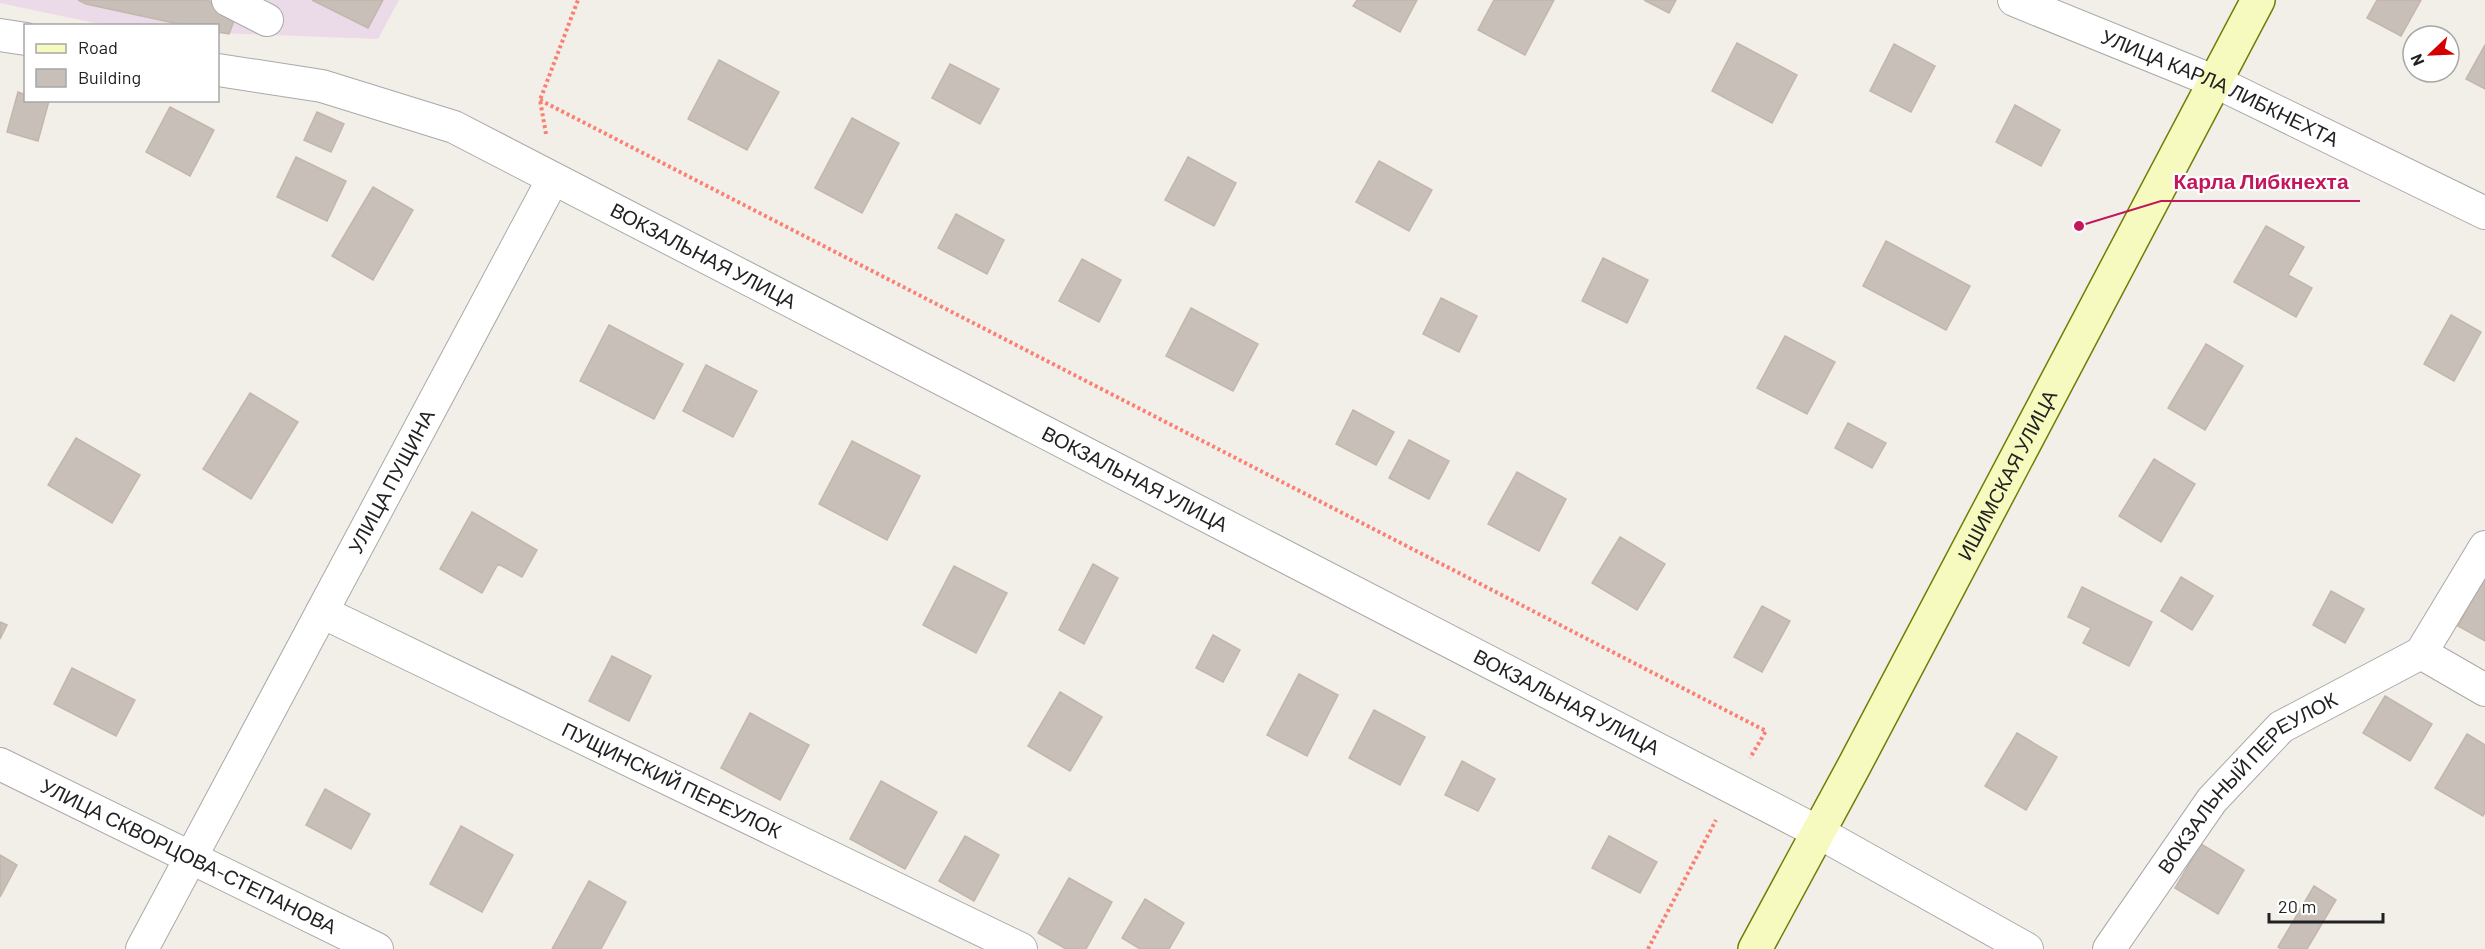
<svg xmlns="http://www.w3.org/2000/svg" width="2485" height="949" viewBox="0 0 2485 949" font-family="Barlow,sans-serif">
	<rect width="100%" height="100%" fill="#f2efe9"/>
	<!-- industrial -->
	<path fill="#ebdbe8" d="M 0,0 L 399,0 L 378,39 L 218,33 L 218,26 L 104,25 L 0,3 Z"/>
	<!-- building -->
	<path fill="#c7bfb8" stroke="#c4b6ab" stroke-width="1.5" d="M 78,0 L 207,0 L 237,13 L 229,34 L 218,32 L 218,26 L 188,26 L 86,4 Z
		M 312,0 L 383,0 L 368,28 Z
		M 1357,0 L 1417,0 L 1400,32 L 1353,6 Z
		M 1494,0 L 1554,0 L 1525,55 L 1478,30 Z
		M 1644,0 L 1676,0 L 1669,13 Z
		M 2377,0 L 2421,0 L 2401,36 L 2367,18 Z
		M 1737,43 L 1797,75 L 1772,123 L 1712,91 Z
		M 1894,44 L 1935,66 L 1911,112 L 1870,91 Z
		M 2485,45 L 2485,89 L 2466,79 Z
		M 719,60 L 779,92 L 747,150 L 688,119 Z
		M 950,64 L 999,89 L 980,124 L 932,98 Z
		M 18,92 L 26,95 L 26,100 L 49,101 L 38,141 L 7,132 Z
		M 2015,105 L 2060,130 L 2041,166 L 1996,142 Z
		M 170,107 L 214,130 L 190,176 L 146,152 Z
		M 317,112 L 344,124 L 331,152 L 304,140 Z
		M 852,118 L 899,143 L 862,213 L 815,188 Z
		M 296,157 L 346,181 L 327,221 L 277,197 Z
		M 1188,157 L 1236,183 L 1214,226 L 1165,200 Z
		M 1379,161 L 1432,190 L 1409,231 L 1356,202 Z
		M 373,187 L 413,210 L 373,280 L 332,256 Z
		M 956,214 L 1004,240 L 987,274 L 938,248 Z
		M 2266,226 L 2304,247 L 2288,275 L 2312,288 L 2296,317 L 2234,282 Z
		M 1886,241 L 1970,286 L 1946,330 L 1863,286 Z
		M 1603,258 L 1648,280 L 1627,323 L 1582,301 Z
		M 1082,259 L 1121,280 L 1099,322 L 1059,301 Z
		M 1441,298 L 1477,316 L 1459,352 L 1423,334 Z
		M 1191,308 L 1258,344 L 1233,391 L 1166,356 Z
		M 2451,315 L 2481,332 L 2454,381 L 2424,364 Z
		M 609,325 L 683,364 L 654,419 L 580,381 Z
		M 1785,336 L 1835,362 L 1807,414 L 1757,388 Z
		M 2206,344 L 2243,366 L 2205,430 L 2168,408 Z
		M 706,365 L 757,391 L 733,437 L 683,411 Z
		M 250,393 L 298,422 L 251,499 L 203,469 Z
		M 1353,410 L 1394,432 L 1376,465 L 1336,444 Z
		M 1848,423 L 1886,443 L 1872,468 L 1835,448 Z
		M 76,438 L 140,475 L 112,523 L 48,485 Z
		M 1409,440 L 1449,461 L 1429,499 L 1389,478 Z
		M 852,441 L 920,476 L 887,540 L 819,504 Z
		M 2154,459 L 2195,484 L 2161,542 L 2119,516 Z
		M 1517,472 L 1566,499 L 1539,551 L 1488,524 Z
		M 472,512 L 537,550 L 522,577 L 498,564 L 482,593 L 440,569 Z
		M 1620,537 L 1665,564 L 1637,610 L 1592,583 Z
		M 1093,564 L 1118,578 L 1084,644 L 1059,630 Z
		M 954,566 L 1007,593 L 976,653 L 923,625 Z
		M 2485,576 L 2485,641 L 2458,626 Z
		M 2181,577 L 2213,596 L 2192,630 L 2161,611 Z
		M 2082,587 L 2152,622 L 2129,666 L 2083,643 L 2091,628 L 2068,617 Z
		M 2331,591 L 2364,609 L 2345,643 L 2313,625 Z
		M 1762,606 L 1790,621 L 1762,672 L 1734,657 Z
		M 0,622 L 7,625 L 0,639 Z
		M 1213,635 L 1240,650 L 1223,682 L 1196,668 Z
		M 612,656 L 651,676 L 629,721 L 589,701 Z
		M 72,668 L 135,700 L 116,736 L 54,704 Z
		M 1299,674 L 1338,695 L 1307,756 L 1267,735 Z
		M 1060,692 L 1102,717 L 1070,771 L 1028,746 Z
		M 2385,696 L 2432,724 L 2410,761 L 2363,733 Z
		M 1374,710 L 1425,737 L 1400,785 L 1349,758 Z
		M 750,713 L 809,745 L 780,800 L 721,768 Z
		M 2017,733 L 2057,757 L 2026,810 L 1985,786 Z
		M 2467,734 L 2485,745 L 2485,812 L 2483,816 L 2435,788 Z
		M 1462,761 L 1495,779 L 1478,811 L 1445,795 Z
		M 881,781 L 937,812 L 905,869 L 850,839 Z
		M 325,789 L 370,814 L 351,849 L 306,825 Z
		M 461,826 L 513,855 L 482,912 L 430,884 Z
		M 965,836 L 999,855 L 974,901 L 939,881 Z
		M 1609,836 L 1657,862 L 1640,893 L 1592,868 Z
		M 2201,844 L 2244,870 L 2218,914 L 2175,888 Z
		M 0,855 L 17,865 L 0,897 Z
		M 1069,878 L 1112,902 L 1086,949 L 1066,949 L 1038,933 Z
		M 589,881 L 626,902 L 601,949 L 552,949 Z
		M 2314,886 L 2336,900 L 2307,949 L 2281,949 L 2278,947 Z
		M 1145,899 L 1184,923 L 1169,949 L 1140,949 L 1122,938 Z"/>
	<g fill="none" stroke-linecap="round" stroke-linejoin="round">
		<defs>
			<g id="street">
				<path d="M 228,0 L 267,20"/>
				<path id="s1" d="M 2014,0 L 2216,82 L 2485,213"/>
				<path d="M 0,35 L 26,39"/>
				<path id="s2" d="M 218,70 L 322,86 L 454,127 L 1818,832 L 2027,949"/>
				<path id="s3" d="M 322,612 L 1021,949"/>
				<path d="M 2421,653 L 2485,690"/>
				<path id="s4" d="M 0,764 L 377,949"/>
				<path id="s5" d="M 142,949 L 553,179"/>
				<path id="s6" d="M 2109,949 L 2212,800 L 2281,727 L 2421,653 L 2485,547"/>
			</g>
			<g id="secondary">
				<path id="s7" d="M 1755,949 L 1853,768 L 2258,0"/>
			</g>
		</defs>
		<!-- street casing -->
		<use href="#street" stroke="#a9a9a9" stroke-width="34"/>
		<!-- secondary casing -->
		<use href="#secondary" stroke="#707d05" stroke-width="36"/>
		<!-- path -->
		<path stroke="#fa8072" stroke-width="4" stroke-dasharray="3 3" stroke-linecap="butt" d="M 540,100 L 1766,731 L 1750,758
			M 546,134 L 540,100 L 578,0
			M 1648,949 L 1716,820"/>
		<!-- street -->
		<use href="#street" stroke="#fff" stroke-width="32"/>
		<!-- secondary -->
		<use href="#secondary" stroke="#f7fabf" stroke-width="33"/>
	</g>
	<g text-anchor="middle" stroke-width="4.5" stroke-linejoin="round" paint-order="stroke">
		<!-- street labels -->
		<g font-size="20" fill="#222" stroke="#fff">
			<text dy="7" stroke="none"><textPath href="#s1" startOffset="224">УЛИЦА КАРЛА ЛИБКНЕХТА</textPath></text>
			<text dy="7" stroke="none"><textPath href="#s2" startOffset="524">ВОКЗАЛЬНАЯ УЛИЦА</textPath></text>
			<text dy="7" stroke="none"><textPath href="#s7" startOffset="537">ИШИМСКАЯ УЛИЦА</textPath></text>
			<text dy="7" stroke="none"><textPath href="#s2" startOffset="1010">ВОКЗАЛЬНАЯ УЛИЦА</textPath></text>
			<text dy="7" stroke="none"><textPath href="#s5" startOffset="530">УЛИЦА ПУЩИНА</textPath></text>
			<text dy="7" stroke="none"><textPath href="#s2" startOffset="1496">ВОКЗАЛЬНАЯ УЛИЦА</textPath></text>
			<text dy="7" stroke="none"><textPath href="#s3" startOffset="388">ПУЩИНСКИЙ ПЕРЕУЛОК</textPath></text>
			<text dy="7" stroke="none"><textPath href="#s6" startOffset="219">ВОКЗАЛЬНЫЙ ПЕРЕУЛОК</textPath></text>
			<text dy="7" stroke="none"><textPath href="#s4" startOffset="210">УЛИЦА СКВОРЦОВА-СТЕПАНОВА</textPath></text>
		</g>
	</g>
	<!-- callouts -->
	<path fill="none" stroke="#c2185b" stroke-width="2" d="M2079 226L2161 201H2360"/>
	<circle fill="#c2185b" stroke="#fff" stroke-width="2" cx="2079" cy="226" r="6"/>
	<g font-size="21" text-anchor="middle" font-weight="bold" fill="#c2185b" stroke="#fff" stroke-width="4.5" stroke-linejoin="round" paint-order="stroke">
		<text x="2261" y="189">Карла Либкнехта</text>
	</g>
	<!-- legend -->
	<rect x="24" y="24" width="195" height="78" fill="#ffffff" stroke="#a7a7a7" stroke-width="1.5"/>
	<rect x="36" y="44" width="30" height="9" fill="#f7fabf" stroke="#a7a7a7" stroke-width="1.5"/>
	<text x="78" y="54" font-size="18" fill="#222222">Road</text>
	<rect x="36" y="69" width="30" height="18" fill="#c7bfb8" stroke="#a7a7a7" stroke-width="1.5"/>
	<text x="78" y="84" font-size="18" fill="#222222">Building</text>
	<!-- north arrow -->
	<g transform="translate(2431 54) rotate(247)"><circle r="28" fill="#ffffff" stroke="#a7a7a7" stroke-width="1.5"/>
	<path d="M0-4.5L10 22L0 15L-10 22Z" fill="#d40000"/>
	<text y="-9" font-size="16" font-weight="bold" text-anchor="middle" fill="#222222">N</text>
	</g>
	<!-- scale -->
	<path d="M2269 913v9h114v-9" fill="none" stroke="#222222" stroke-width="3"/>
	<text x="2278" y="913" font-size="18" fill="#222222" stroke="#ffffff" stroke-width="4.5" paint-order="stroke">20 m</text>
</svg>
